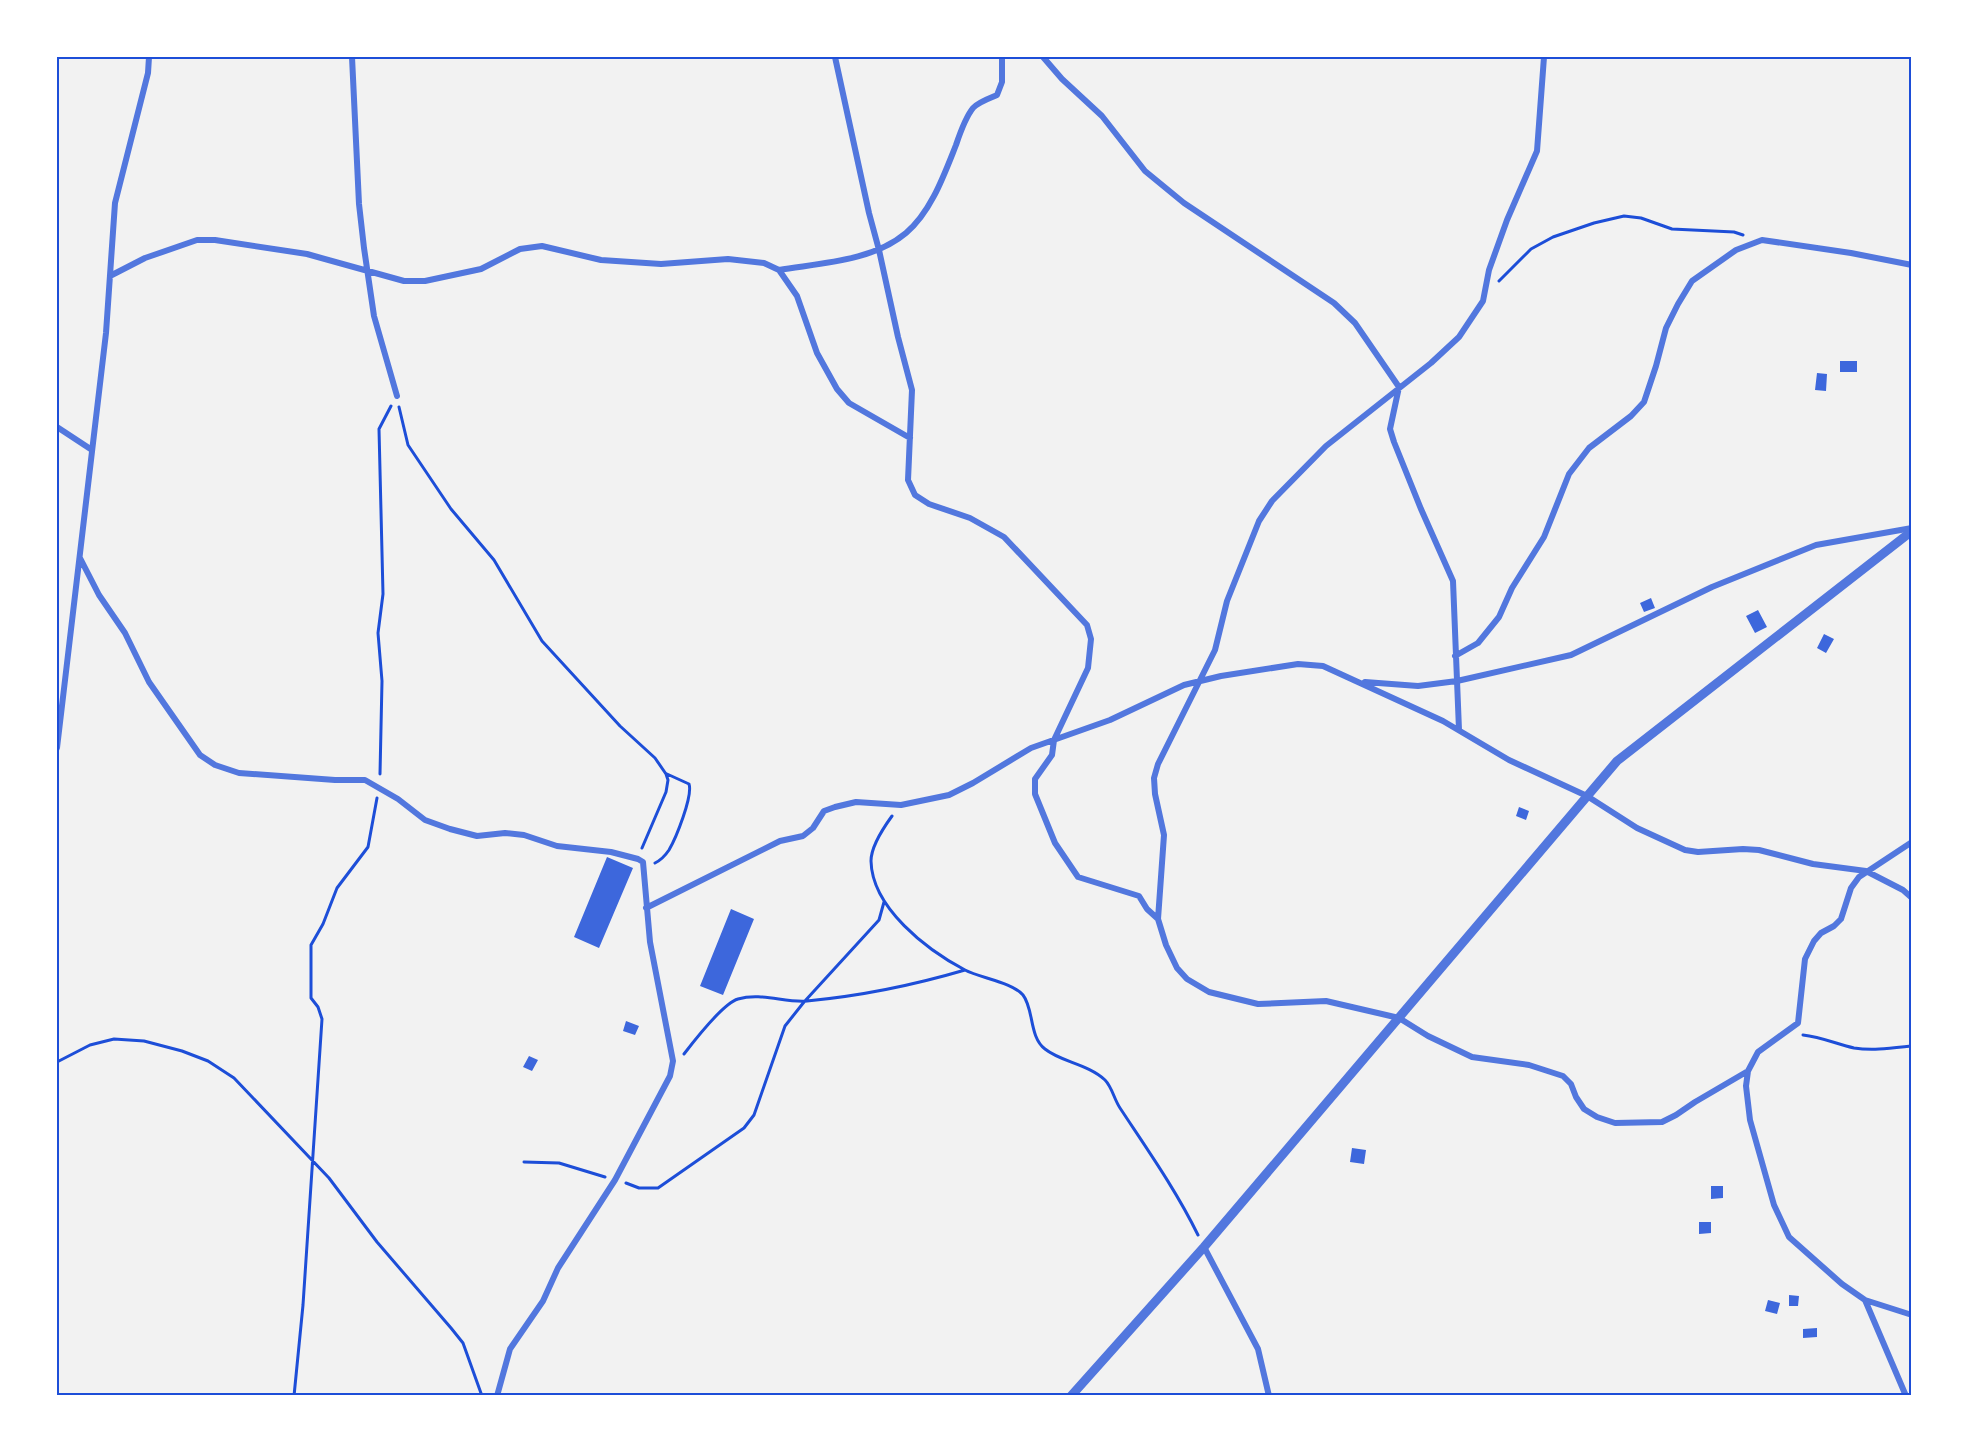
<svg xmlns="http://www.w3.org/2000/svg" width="1969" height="1453" viewBox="0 0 1969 1453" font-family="'Libre Baskerville',serif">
	<rect width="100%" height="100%" fill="#f2f2f2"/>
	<!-- building -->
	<path fill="#3d67dc" d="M 1840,361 L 1857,361 L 1857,372 L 1840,372 Z
		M 1817,373 L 1827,374 L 1826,391 L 1815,390 Z
		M 1651,598 L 1655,608 L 1644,612 L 1640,603 Z
		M 1758,610 L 1767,627 L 1755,633 L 1746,616 Z
		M 1824,634 L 1834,639 L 1826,653 L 1817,648 Z
		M 1519,807 L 1529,811 L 1526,820 L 1516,816 Z
		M 607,857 L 633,868 L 599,948 L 574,937 Z
		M 731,909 L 754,919 L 723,995 L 700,986 Z
		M 626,1021 L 639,1026 L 635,1035 L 623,1031 Z
		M 529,1056 L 538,1060 L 532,1071 L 523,1067 Z
		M 1352,1148 L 1366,1150 L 1364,1164 L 1350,1162 Z
		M 1711,1186 L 1723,1186 L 1723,1198 L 1711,1199 Z
		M 1699,1222 L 1711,1222 L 1711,1233 L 1699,1234 Z
		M 1789,1295 L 1799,1296 L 1798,1306 L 1789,1306 Z
		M 1768,1300 L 1780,1303 L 1777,1314 L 1765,1311 Z
		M 1817,1328 L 1817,1337 L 1803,1338 L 1803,1329 Z"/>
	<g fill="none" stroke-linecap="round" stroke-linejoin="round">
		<!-- path -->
		<path stroke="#1d4ed8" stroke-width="3" d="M 1499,281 L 1531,249 L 1553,237 L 1594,223 L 1624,216 L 1641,218 L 1672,229 L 1734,232 L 1743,235
			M 399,407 L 408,445 L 451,509 L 494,560 L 542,641 L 620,726 L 655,758 L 666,774 L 668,780 L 666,792 L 642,848
			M 380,774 L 382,681 L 378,633 L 383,594 L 379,429 L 391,406
			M 892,816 C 884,827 871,846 871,861 C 872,908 927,950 965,970 C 980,978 1012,982 1023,995 C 1034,1009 1029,1037 1045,1049 C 1061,1062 1088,1064 1105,1080 C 1112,1087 1114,1099 1120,1108 C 1147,1149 1176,1190 1198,1235
			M 655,863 C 661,860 665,856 669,850 C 676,838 693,796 689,784 L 667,774
			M 1803,1035 C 1821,1037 1837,1044 1854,1048 C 1873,1051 1893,1048 1912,1046
			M 684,1054 C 694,1041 724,1003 738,999 C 761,992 785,1003 807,1001 C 860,996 914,985 965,970
			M 57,1062 L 90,1045 L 114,1039 L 144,1041 L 182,1051 L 208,1061 L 234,1078 L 329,1178 L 377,1242 L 451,1328 L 463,1343 L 482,1396
			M 524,1162 L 559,1163 L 605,1177
			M 626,1183 L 639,1188 L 658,1188 L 744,1128 L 754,1115 L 785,1026 L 804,1002 L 879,920 L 884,902
			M 294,1396 L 303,1305 L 322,1019 L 318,1007 L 311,998 L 311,945 L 323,924 L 337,888 L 368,847 L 377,798"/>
		<!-- minor -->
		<path stroke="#5277de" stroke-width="6" d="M 352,57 L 359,204 L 364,248 L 374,316 L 397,396
			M 835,57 L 869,213 L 879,250 L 898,337 L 912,390 L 908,480 L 915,495 L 929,504 L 970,518 L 1004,537 L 1087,625 L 1091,639 L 1088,668 L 1054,740 L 1052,755 L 1035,779 L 1035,794 L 1055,843 L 1078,877 L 1139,896 L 1147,909 L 1158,919
			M 1043,57 L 1062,79 L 1102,116 L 1145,171 L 1184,203 L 1334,303 L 1355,323 L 1399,387 L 1390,429 L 1394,442 L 1421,509 L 1453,581 L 1459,730
			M 1544,57 L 1537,151 L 1507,220 L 1489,270 L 1483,301 L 1459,337 L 1431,363 L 1326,446 L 1272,501 L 1259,521 L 1227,601 L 1215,650 L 1158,764 L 1154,778 L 1155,794 L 1164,835 L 1158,919 L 1166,945 L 1177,968 L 1187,979 L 1209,992 L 1258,1004 L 1326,1001 L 1399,1018 L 1428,1036 L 1472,1057 L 1529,1065 L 1563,1076 L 1571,1084 L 1576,1097 L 1584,1109 L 1597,1117 L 1615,1123 L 1662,1122 L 1676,1115 L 1695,1102 L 1748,1071
			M 779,270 C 821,263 873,261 906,233 C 931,212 944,175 956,145 C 960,133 965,118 973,108 C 978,102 990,98 997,95 L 1002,82 L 1002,57
			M 110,276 L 145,258 L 197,240 L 215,240 L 307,254 L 404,281 L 425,281 L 481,269 L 520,249 L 542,246 L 601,260 L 661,264 L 728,259 L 764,263 L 779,270 L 797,296 L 817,353 L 837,389 L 849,403 L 910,438
			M 57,427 L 92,450
			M 80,558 L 99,595 L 125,633 L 149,682 L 200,755 L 215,765 L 239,773 L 335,780 L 365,780 L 398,799 L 425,820 L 450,829 L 477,836 L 505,833 L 524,835 L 557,846 L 611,852 L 638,859 L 643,862 L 650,942 L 673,1061 L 670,1076 L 615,1180 L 558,1268 L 543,1301 L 510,1349 L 497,1396
			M 1455,656 L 1478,643 L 1499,617 L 1512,588 L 1544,537 L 1569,474 L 1589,448 L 1631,416 L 1644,402 L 1656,366 L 1666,328 L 1678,304 L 1692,281 L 1736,250 L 1762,240 L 1851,253 L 1912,265
			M 1365,682 L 1418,686 L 1457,681 L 1571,655 L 1712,587 L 1816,545 L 1912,528
			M 57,748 L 106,333 L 115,203 L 148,73 L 149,57
			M 1912,842 L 1859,877 L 1851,888 L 1841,919 L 1834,926 L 1821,933 L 1814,941 L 1805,959 L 1798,1023 L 1758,1052 L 1748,1071 L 1746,1086 L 1750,1120 L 1774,1205 L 1789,1237 L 1842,1284 L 1865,1300 L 1912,1315
			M 646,908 L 780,841 L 803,836 L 813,828 L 824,811 L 835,807 L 856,802 L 901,805 L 949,795 L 973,783 L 1031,748 L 1110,720 L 1184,685 L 1221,676 L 1298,664 L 1323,666 L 1443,721 L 1509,760 L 1587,796 L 1637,828 L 1685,850 L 1698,852 L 1743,849 L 1759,850 L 1813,864 L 1866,871 L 1903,890 L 1912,898
			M 1204,1247 L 1258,1349 L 1269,1396
			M 1865,1300 L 1906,1396"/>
		<!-- tertiary -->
		<path stroke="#5277de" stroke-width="9" d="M 1071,1396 L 1204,1247 L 1617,761 L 1912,531"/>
	</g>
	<!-- border -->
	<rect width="1969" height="1453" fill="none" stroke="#ffffff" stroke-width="117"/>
	<rect x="58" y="58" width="1852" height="1336" fill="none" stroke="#1d4ed8" stroke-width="2"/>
</svg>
